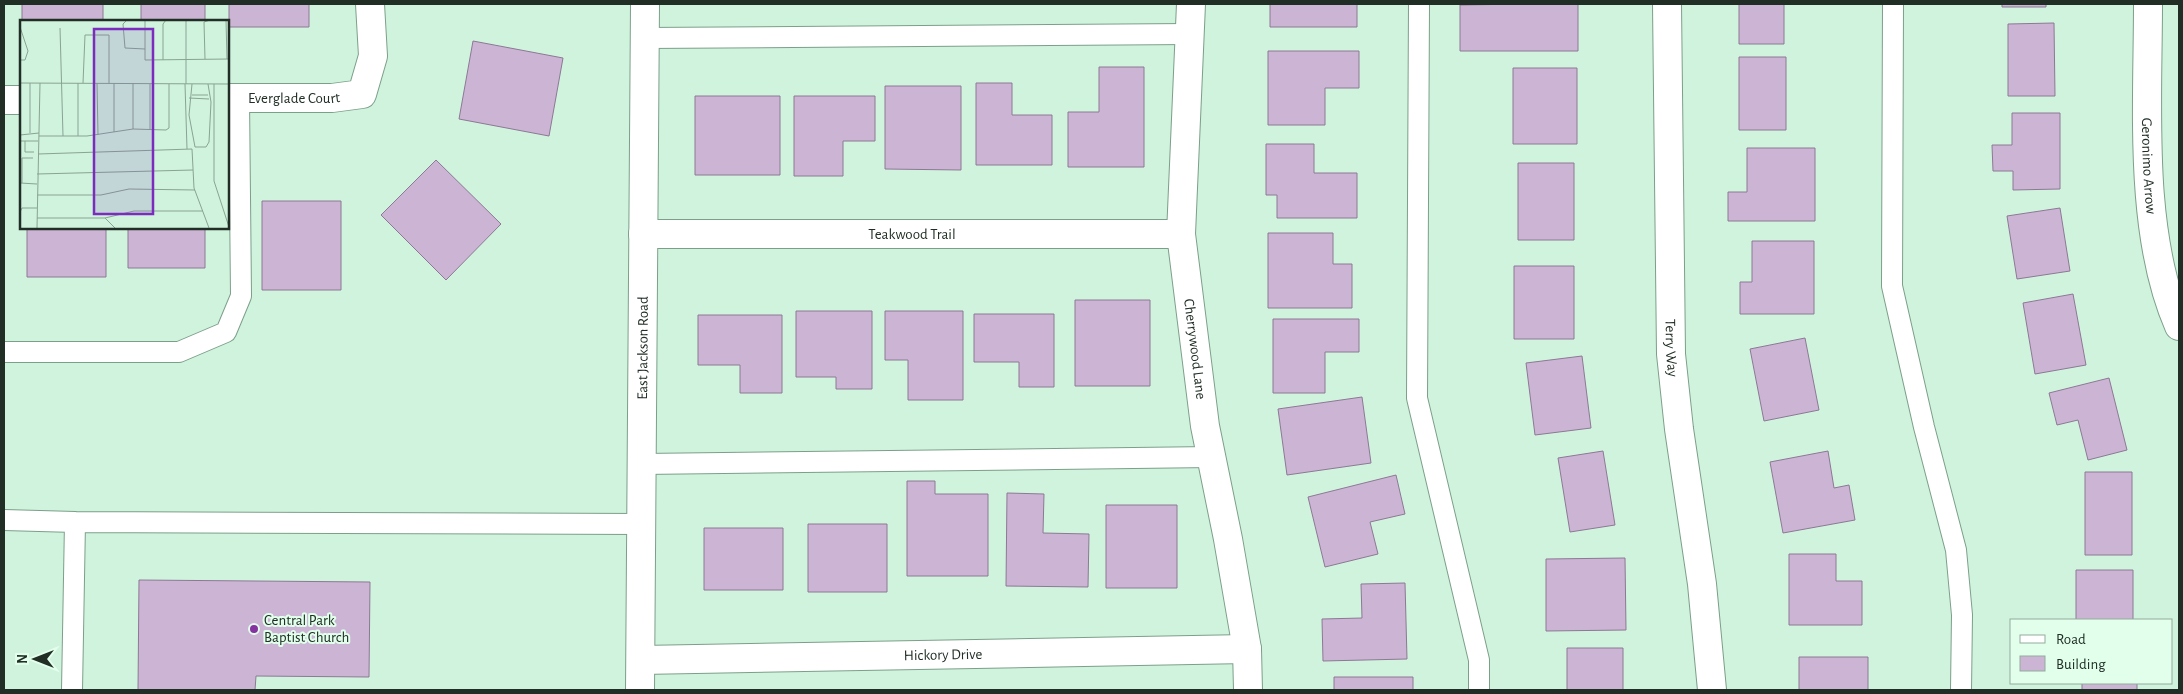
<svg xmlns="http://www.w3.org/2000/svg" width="2183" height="694" viewBox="0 0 2183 694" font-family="'Alegreya Sans',sans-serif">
	<rect width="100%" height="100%" fill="#cff3dc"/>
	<!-- building -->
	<path fill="#ccb5d4" stroke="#8d7895" d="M 22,4 L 103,4 L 103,21 L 22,21 Z
		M 141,4 L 205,4 L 205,21 L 141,21 Z
		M 229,4 L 309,4 L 309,27 L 229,27 Z
		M 1270,4 L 1357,4 L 1357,27 L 1270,27 Z
		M 1525,4 L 1578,4 L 1578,51 L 1460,51 L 1460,5 Z
		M 1739,4 L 1784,4 L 1784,44 L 1739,44 Z
		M 2002,4 L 2046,4 L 2046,7 L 2002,7 Z
		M 2054,23 L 2055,96 L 2008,96 L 2008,24 Z
		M 473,41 L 563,58 L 549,136 L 459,119 Z
		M 1268,51 L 1359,51 L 1359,88 L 1325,88 L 1325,125 L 1268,125 Z
		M 1739,57 L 1786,57 L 1786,130 L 1739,130 Z
		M 1099,67 L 1144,67 L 1144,167 L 1068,167 L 1068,112 L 1099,112 Z
		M 1513,68 L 1577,68 L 1577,144 L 1513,144 Z
		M 976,83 L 1012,83 L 1012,115 L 1052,115 L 1052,165 L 976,165 Z
		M 885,86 L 961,86 L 961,170 L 885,169 Z
		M 695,96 L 780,96 L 780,175 L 695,175 Z
		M 794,96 L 875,96 L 875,141 L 843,141 L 843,176 L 794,176 Z
		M 2012,113 L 2060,113 L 2060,189 L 2013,190 L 2013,171 L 1993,171 L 1992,145 L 2012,145 Z
		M 1266,144 L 1314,144 L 1314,173 L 1357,173 L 1357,218 L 1277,218 L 1277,195 L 1266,195 Z
		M 1747,148 L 1815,148 L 1815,221 L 1728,221 L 1728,192 L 1747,192 Z
		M 436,160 L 501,224 L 446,280 L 381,215 Z
		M 1518,163 L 1574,163 L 1574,240 L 1518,240 Z
		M 262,201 L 341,201 L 341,290 L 262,290 Z
		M 2060,208 L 2070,271 L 2017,279 L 2007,216 Z
		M 27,228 L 106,228 L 106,277 L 27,277 Z
		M 128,228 L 205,228 L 205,268 L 128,268 Z
		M 1268,233 L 1333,233 L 1333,264 L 1352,264 L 1352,308 L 1268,308 Z
		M 1752,241 L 1814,241 L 1814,314 L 1740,314 L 1740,282 L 1752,282 Z
		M 1514,266 L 1574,266 L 1574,339 L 1514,339 Z
		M 2073,294 L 2086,365 L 2035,374 L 2023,303 Z
		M 1075,300 L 1150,300 L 1150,386 L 1075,386 Z
		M 796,311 L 872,311 L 872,389 L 836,389 L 836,377 L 796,377 Z
		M 885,311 L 963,311 L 963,400 L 908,400 L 908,360 L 885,360 Z
		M 974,314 L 1054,314 L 1054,387 L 1019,387 L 1019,362 L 974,362 Z
		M 698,315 L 782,315 L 782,393 L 740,393 L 740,365 L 698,365 Z
		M 1273,319 L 1359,319 L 1359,352 L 1325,352 L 1325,393 L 1273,393 Z
		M 1805,338 L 1819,410 L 1764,421 L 1750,349 Z
		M 1582,356 L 1591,428 L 1535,435 L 1526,363 Z
		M 2109,378 L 2127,450 L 2088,460 L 2078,420 L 2057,425 L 2049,393 Z
		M 1362,397 L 1371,463 L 1287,475 L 1278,409 Z
		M 1603,451 L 1615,525 L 1570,532 L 1558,458 Z
		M 1828,451 L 1834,488 L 1849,485 L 1855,520 L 1783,533 L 1770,462 Z
		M 2085,472 L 2132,472 L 2132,555 L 2085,555 Z
		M 1396,475 L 1405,514 L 1370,522 L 1378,554 L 1325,567 L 1308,497 Z
		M 907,481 L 935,481 L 935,494 L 988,494 L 988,576 L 907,576 Z
		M 1007,493 L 1044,494 L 1043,533 L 1089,534 L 1088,587 L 1006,586 Z
		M 1106,505 L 1177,505 L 1177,588 L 1106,588 Z
		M 808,524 L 887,524 L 887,592 L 808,592 Z
		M 704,528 L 783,528 L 783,590 L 704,590 Z
		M 1789,554 L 1836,554 L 1836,581 L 1862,581 L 1862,625 L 1789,625 Z
		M 1625,558 L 1626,630 L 1546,631 L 1546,559 Z
		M 2076,570 L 2133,570 L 2133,620 L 2076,620 Z
		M 139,580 L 370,582 L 369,677 L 256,676 L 255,690 L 138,690 Z
		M 1405,583 L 1407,659 L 1323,661 L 1322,619 L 1362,618 L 1361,584 Z
		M 1567,648 L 1623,648 L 1623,690 L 1567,690 Z
		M 1799,657 L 1868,657 L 1868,690 L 1799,690 Z
		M 1334,677 L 1413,677 L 1413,690 L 1334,690 Z
		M 2082,683 L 2137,683 L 2137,690 L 2082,690 Z"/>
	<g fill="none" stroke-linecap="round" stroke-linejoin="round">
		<defs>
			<path id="service" d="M 1419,4 L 1417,398 L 1479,660 L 1479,690
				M 1893,4 L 1892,286 L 1924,427 L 1956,550 L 1962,615 L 1961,690
				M 645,38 L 1190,34
				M 4,352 L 179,352 L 226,332 L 241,296 L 239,98
				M 642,464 L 1212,457
				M 4,520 L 75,522
				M 72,690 L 75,522 L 642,524"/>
			<g id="minor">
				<path id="s1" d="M 1191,4 L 1181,234 L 1205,426 L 1228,539 L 1247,649 L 1248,690"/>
				<path id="s2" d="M 1667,4 L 1671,354 L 1679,429 L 1702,584 L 1712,690"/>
				<path id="s3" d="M 2148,4 C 2148,104 2138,233 2179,326"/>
				<path id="s4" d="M 228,98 L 332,98 L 362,94 L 373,56 L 370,4"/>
				<path d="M 4,100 L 21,100"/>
				<path id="s5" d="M 643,234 L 1181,234"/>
				<path id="s6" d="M 641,660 L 1247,649"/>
			</g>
			<g id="tertiary">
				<path id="s7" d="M 640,690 L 645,4"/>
			</g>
		</defs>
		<!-- service casing -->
		<use href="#service" stroke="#7d9f8a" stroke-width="22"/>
		<!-- minor casing -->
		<use href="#minor" stroke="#7d9f8a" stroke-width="30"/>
		<!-- tertiary casing -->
		<use href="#tertiary" stroke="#7d9f8a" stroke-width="30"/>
		<!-- service -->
		<use href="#service" stroke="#fff" stroke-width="20"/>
		<!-- minor -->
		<use href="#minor" stroke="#fff" stroke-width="28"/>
		<!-- tertiary -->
		<use href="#tertiary" stroke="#fff" stroke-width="28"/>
	</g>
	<!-- markers -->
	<circle fill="#8632a1" stroke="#e2ffec" stroke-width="2" cx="254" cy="629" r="5"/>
	<g text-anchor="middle" stroke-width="4" stroke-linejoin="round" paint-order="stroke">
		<!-- street labels -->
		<g font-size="15" fill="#202e25" stroke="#e2ffec">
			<text dy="5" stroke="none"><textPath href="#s4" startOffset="66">Everglade Court</textPath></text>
			<text dy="5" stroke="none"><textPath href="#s3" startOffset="162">Geronimo Arrow</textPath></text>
			<text dy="5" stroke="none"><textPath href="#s5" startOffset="269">Teakwood Trail</textPath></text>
			<text dy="5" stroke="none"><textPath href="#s7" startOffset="342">East Jackson Road</textPath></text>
			<text dy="5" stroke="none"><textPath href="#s2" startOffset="344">Terry Way</textPath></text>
			<text dy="5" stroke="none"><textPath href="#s1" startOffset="346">Cherrywood Lane</textPath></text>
			<text dy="5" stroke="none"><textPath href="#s6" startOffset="302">Hickory Drive</textPath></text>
		</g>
		<!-- poi labels -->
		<g font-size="15" fill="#202e25" stroke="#e2ffec" text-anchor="start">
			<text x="264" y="625">Central Park<tspan x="264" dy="17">Baptist Church</tspan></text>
		</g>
	</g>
	<!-- overview -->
	<g transform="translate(20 20)">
		<rect width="209" height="209" fill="#cff3dc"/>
		<path fill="none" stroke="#89a493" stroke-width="1" d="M 107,0 L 103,4 L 105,28 L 125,29M 125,0 L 125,40 L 209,39M 166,0 L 166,64M 206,0 L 207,39M 0,7 L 8,31 L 5,40 L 0,40M 40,8 L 43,116M 185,39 L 184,2 L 190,0M 143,40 L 143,4 L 146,0M 0,63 L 209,64M 58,63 L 58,116M 63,63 L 65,15 L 89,15 L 89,63M 77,63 L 78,115M 94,63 L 94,112M 113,63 L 113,109M 130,64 L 130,110M 165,64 L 167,129M 172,64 L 169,95 L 175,127 L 186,127 L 189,122 L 191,82 L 188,64M 194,64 L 194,161 L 209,207M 172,75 L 188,75M 169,78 L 189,79M 10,113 L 10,63M 0,115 L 19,113M 19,116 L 67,116 L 113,109 L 146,110 L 149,108 L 149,64M 0,121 L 18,121M 5,121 L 5,132 L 14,132M 18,134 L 172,129 L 174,168 L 189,208M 17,154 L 173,150M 0,163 L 17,164M 2,163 L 2,138 L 13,138M 17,175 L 81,175 L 109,169 L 175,170M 0,192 L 2,188 L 17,188M 17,198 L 85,198 L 95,208M 85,198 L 114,191 L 183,191M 17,208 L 20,63"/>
		<path fill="#7b2cbf" fill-opacity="0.15" stroke="#7b2cbf" stroke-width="2.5" d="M 74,9 L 133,9 L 133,194 L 74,194 Z"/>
		<rect width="209" height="209" fill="none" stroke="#202e25" stroke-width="2.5"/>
	</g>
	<!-- border -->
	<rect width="2183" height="694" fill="none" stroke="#202e25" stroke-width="10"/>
	<!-- legend -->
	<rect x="2010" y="619" width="162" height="65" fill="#e2ffec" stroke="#94ab9c"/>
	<rect x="2020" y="635" width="25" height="8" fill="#ffffff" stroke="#94ab9c"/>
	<text x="2056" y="644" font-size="15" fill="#202e25">Road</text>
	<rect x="2020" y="656" width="25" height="15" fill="#ccb5d4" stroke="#94ab9c"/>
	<text x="2056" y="669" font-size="15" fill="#202e25">Building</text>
	<!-- north arrow -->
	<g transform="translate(35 659) rotate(270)" stroke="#e2ffec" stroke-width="4" paint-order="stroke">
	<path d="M0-4L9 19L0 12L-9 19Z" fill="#202e25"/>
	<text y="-8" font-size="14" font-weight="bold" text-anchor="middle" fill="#202e25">N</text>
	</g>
</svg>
